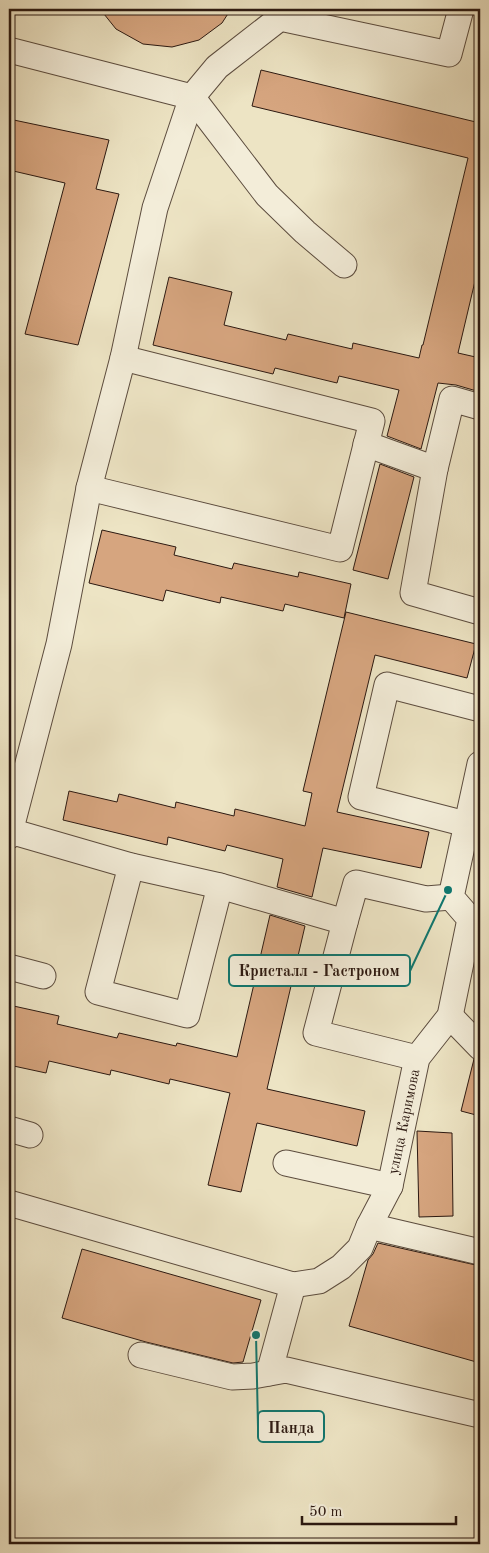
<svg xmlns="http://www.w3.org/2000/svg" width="489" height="1553" viewBox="0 0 489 1553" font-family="'Old Standard TT',serif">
	<rect width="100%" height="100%" fill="#ede4c4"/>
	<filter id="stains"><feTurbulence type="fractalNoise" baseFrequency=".004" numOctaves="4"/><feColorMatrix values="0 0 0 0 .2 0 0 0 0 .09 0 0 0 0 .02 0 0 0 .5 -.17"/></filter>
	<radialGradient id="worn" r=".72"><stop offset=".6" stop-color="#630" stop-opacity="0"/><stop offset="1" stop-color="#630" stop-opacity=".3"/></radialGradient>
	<!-- building -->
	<path fill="#d6a57f" stroke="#2c1911" d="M 100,9 L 231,9 L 222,23 L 199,40 L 172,47 L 143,44 L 116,29 Z
		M 261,70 L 480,123 L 480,260 L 458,353 L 480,358 L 480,392 L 456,385 L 438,383 L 421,449 L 387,436 L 399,390 L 339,376 L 337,383 L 275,368 L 273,374 L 153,345 L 169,277 L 232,292 L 224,325 L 286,340 L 288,334 L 352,349 L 353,343 L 419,358 L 422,345 L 423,345 L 468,158 L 252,106 Z
		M 9,119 L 109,140 L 96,189 L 119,194 L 78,345 L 25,334 L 65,183 L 9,170 Z
		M 380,464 L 414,477 L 388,579 L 353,570 Z
		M 102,530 L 176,547 L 174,555 L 232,569 L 234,563 L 298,577 L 299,572 L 351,584 L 344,618 L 285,604 L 283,611 L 221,597 L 220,603 L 166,590 L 163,601 L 89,583 Z
		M 346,612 L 476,644 L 467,678 L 375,655 L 337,812 L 429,832 L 421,868 L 323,848 L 312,897 L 277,887 L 283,859 L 227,845 L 225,851 L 168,837 L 167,845 L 63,820 L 69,791 L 117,802 L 119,794 L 175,808 L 176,802 L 234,816 L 235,809 L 305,826 L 312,793 L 303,791 Z
		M 270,915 L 305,926 L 267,1089 L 365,1111 L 357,1146 L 257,1123 L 241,1192 L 208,1185 L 230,1093 L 170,1079 L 169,1084 L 111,1070 L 110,1075 L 49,1061 L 46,1073 L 9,1065 L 9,1005 L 59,1016 L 57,1024 L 117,1038 L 119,1033 L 176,1046 L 177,1043 L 237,1057 Z
		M 474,1059 L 480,1061 L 480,1116 L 461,1111 Z
		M 417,1131 L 452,1133 L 453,1216 L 419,1217 Z
		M 378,1243 L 480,1266 L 480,1363 L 349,1326 L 368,1260 L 373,1254 Z
		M 82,1249 L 261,1300 L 243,1362 L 233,1363 L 146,1342 L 62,1318 Z"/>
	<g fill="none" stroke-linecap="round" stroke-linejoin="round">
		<defs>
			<g id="minor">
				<path d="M 9,50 L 192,97 L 267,195 L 305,232 L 344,265"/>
				<path d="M 480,407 L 452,399 L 435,469 L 413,593 L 480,612"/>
				<path d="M 366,444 L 435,469"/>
				<path d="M 89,488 L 340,549 L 372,421 L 123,358"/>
				<path d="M 466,824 L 361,797 L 387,685 L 480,709"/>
				<path d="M 10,831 L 131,866 L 220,886 L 345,922"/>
				<path d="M 9,836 L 59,644 L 89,488 L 123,358 L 155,208 L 192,97 L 217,67 L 280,18 L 449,54 L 461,9"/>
				<path d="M 131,866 L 98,992 L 187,1015 L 220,886"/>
				<path d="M 9,967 L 43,976"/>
				<path d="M 450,1016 L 480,1047"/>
				<path d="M 417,1058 L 316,1033 L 345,922 L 356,883 L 426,899 L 451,897"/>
				<path d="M 9,1129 L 30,1135"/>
				<path d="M 286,1163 L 390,1186"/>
				<path d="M 9,1203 L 293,1285 L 319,1281 L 341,1267 L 360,1248 L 369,1226 L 480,1252"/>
				<path id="s1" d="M 369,1226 L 390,1186 L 417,1058 L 450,1016 L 470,919 L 451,897 L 480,764"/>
				<path d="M 141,1355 L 232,1377 L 253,1376 L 286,1370 L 480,1415"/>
				<path d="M 269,1373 L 293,1285"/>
			</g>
		</defs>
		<!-- minor casing -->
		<use href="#minor" stroke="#5c4c3e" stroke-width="27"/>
		<!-- minor -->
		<use href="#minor" stroke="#f3edd9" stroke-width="25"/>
	</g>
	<g text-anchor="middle" stroke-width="4" stroke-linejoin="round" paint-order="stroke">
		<!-- street labels -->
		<g font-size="15" fill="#2c1911" stroke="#f3edd9">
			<text dy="5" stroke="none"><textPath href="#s1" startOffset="111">улица Каримова</textPath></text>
		</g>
	</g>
	<!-- callouts -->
	<path fill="none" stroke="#0f766e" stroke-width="2" d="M448 890L410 971M256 1335L258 1427"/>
	<g fill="#0f766e" stroke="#f3edd9" stroke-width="2">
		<circle cx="448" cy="890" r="5"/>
		<circle cx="256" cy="1335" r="5"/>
	</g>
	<g fill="#f3edd9" stroke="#0f766e" stroke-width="2">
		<rect x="229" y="955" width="181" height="31" rx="5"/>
		<rect x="258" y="1411" width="66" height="31" rx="5"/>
	</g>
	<g font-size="16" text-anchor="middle" font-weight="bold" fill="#2c1911">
		<text x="319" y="976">Кристалл - Гастроном</text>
		<text x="291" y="1433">Панда</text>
	</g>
	<!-- margin -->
	<rect width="489" height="1553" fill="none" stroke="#ede4c4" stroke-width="30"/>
	<rect x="10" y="10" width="469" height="1533" fill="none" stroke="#2c1911" stroke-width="2.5"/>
	<rect x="15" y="15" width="459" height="1523" fill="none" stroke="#2c1911"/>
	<!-- scale -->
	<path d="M302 1516v8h154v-8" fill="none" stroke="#2c1911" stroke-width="2.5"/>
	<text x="309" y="1516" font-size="15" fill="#2c1911" stroke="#f3edd9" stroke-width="4" paint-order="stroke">50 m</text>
	<rect width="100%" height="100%" filter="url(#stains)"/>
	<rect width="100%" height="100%" fill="url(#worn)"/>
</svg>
